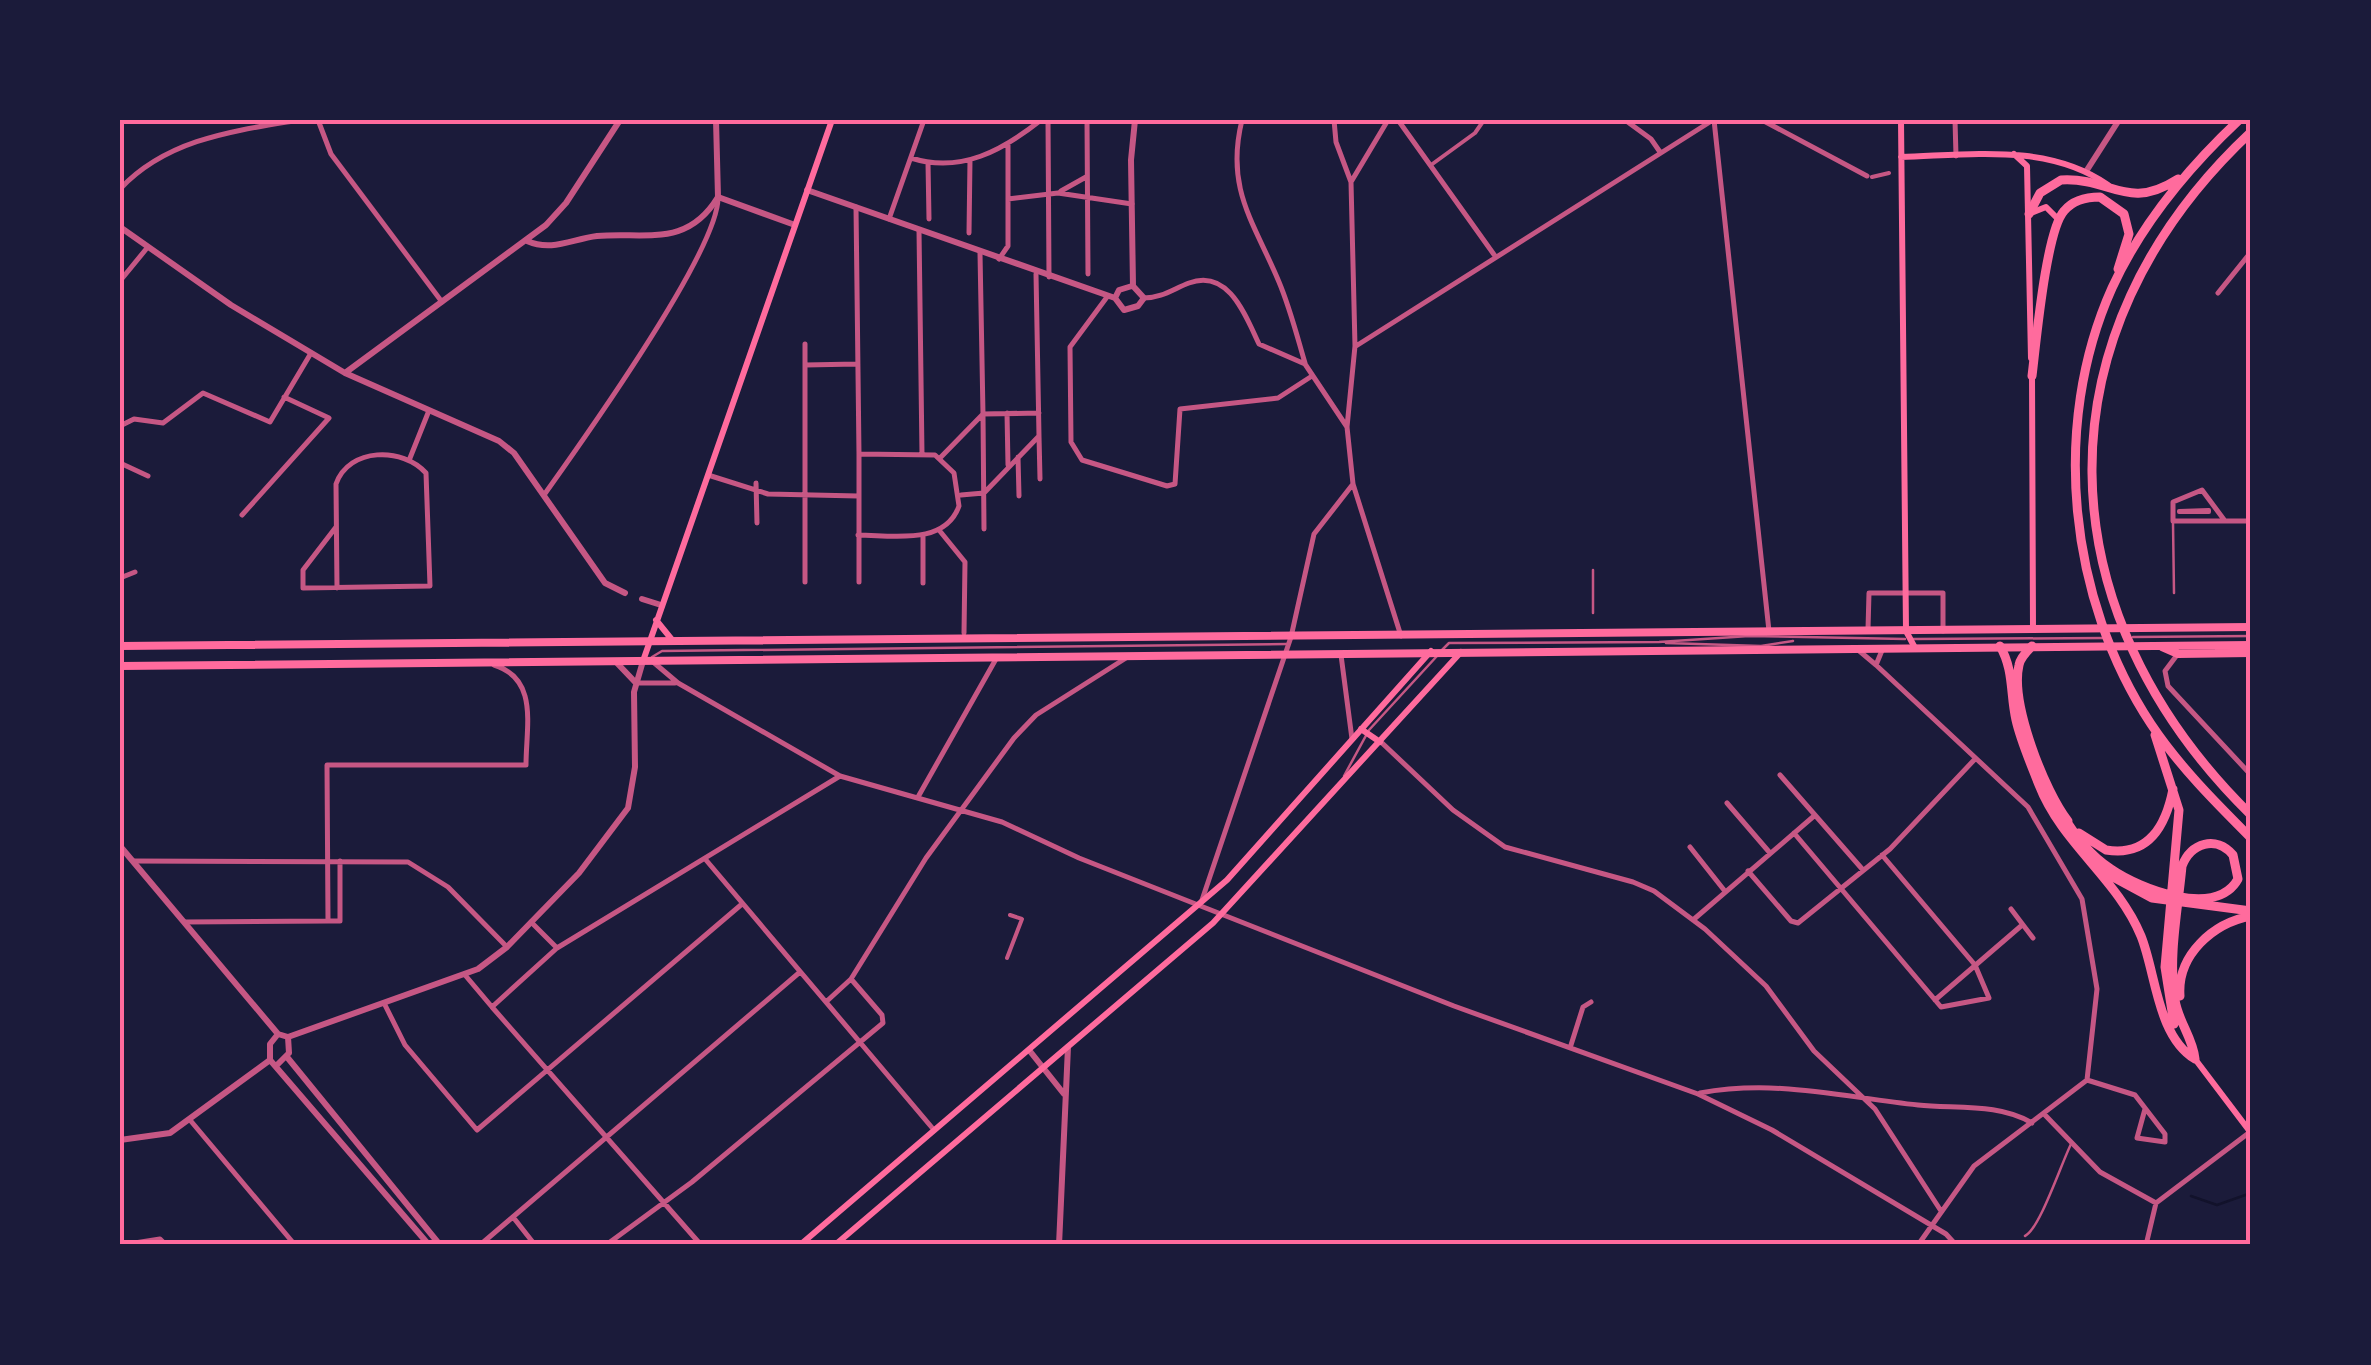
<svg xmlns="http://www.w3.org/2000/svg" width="2371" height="1365" viewBox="0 0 2371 1365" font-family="'Exo 2',sans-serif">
	<rect width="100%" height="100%" fill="#1b1b3a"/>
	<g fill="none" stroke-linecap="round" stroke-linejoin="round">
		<!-- stream -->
		<path stroke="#12122b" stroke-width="2.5" d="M 2248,929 L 2251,947
			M 2191,1196 L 2217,1205 L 2251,1193"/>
		<!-- service -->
		<path stroke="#c65784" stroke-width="2.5" d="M 2173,523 L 2174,593
			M 1593,570 L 1593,613
			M 2133,637 L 2251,636
			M 1913,639 L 2105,638
			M 1666,643 L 1761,646 L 1793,641
			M 1442,650 L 1449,643 L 1659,642 L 1749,636 L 1905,639
			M 652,657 L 662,651 L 1287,644
			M 1344,776 L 1369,730 L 1437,656
			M 2025,1236 C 2040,1229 2062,1161 2072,1142"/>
		<!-- pedestrian -->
		<path stroke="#c65784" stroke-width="4" d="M 1431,165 L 1475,133 L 1484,120
			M 1872,177 L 1889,173
			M 2209,510 L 2209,512 L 2179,512 L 2179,511 Z
			M 2221,651 L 2217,649 L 2251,649
			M 1007,958 L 1022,919 L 1010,915"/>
		<!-- minor -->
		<path stroke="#c65784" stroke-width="5" d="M 318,120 L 331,154 L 442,302
			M 1048,120 L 1049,277
			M 1087,120 L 1088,274
			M 1242,120 C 1225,189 1254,222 1279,282 C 1290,308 1297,336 1305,363
			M 1334,120 L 1336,142 L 1351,182 L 1355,346 L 1347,427 L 1353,484 L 1401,636
			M 1398,120 L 1495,256
			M 1625,120 L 1651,139 L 1660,152
			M 1714,120 L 1769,631
			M 1762,120 L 1867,176
			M 1955,120 L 1956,156
			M 911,158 C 961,174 1003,150 1041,120
			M 928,163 L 929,219
			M 1351,182 L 1388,120
			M 120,189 C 167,139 233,131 299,120
			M 1061,191 L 1086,177
			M 1008,199 L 1058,193 L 1132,204
			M 856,207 L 859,454
			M 889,219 L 924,120
			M 919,230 L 922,454
			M 969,233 L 970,160
			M 999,259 L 1008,246 L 1008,145
			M 120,281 L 147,248
			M 2218,293 L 2251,252
			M 1107,297 L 1070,347 L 1071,442 L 1082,460 L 1167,486 L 1175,484 L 1180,409 L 1278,398 L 1312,376
			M 1144,298 C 1162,298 1173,289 1189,283 C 1229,268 1246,317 1259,344 L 1305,364 L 1347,427
			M 1356,346 L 1713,120
			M 805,365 L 857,364
			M 1007,413 L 1008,465
			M 120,426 L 134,419 L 163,423 L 203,393 L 270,422 L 311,353
			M 1039,436 L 1040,479
			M 1018,457 L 1019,496
			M 410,458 L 428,413
			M 940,458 L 983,414 L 980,253
			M 120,463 L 148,476
			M 708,475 L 768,494 L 858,496
			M 756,483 L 757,523
			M 2202,490 L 2225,521 L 2173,521 L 2173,502 Z
			M 544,495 C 581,443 718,252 718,198
			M 961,495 L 984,493 L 1039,436 L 1036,274
			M 242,515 L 329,418 L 284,397
			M 2225,521 L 2251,521
			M 336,527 L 303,570 L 303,588 L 430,586 L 426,473 C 403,447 349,447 336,484 L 337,588
			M 984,529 L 983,414 L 1039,413
			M 939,530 L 965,562 L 964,633
			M 858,535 C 892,535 945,546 959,506 L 954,473 L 935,455 L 859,454 L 859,582
			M 120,578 L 135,572
			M 805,582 L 805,344
			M 923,583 L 923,535
			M 1868,629 L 1869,593 L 1943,593 L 1943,631
			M 1857,649 L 1876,665 L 1883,648
			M 1341,655 L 1352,739
			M 2177,655 L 2165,671 L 2168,686 L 2251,775
			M 652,661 L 678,683 L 840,776 L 1002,822 L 1079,858 L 1454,1006 L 1698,1094 L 1772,1130 L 1946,1234 L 1956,1245
			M 1876,665 L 2028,807 L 2082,899 L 2097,989 L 2087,1080 L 1974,1166 L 1918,1245
			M 637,683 L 675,683
			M 1381,742 L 1453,810 L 1505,847 L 1633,882 L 1654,891 L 1705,929 L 1766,986 L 1814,1051 L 1875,1109 L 1941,1211
			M 1780,775 L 1863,870
			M 918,797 L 996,659
			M 1727,803 L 1770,853
			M 1794,833 L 1941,1007 L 1989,998 L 1975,965 L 1882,855
			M 1690,847 L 1724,890
			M 706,860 L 934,1130
			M 133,861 L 408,862 L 448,887 L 507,947
			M 340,861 L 340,921 L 328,921 L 327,765 L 526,765 C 526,726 539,679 494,665
			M 1748,871 L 1791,921 L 1798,923 L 1890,849 L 1975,759
			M 1202,900 L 1291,637 L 1314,534 L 1353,484
			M 2011,909 L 2033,938
			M 1693,920 L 1814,816
			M 184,922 L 328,921
			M 557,948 L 840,776
			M 465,975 L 492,1007 L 557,948 L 531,922
			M 1935,1000 L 2021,926
			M 827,1001 L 851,979 L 926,858 L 1014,738 L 1036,715 L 1126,658
			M 384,1003 L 405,1045 L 477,1130 L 742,904
			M 492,1007 L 701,1245
			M 1571,1045 L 1583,1007 L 1591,1002
			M 2087,1080 L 2135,1095 L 2165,1134 L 2165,1142 L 2137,1138 L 2145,1109
			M 1700,1093 C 1776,1079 1842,1097 1918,1105 C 1955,1109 1999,1103 2032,1123
			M 2045,1115 L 2100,1172 L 2156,1203 L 2250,1132
			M 190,1120 L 295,1245
			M 513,1217 L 535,1245
			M 122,1245 L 160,1239 L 166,1245
			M 480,1245 L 800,972
			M 606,1245 L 692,1182 L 883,1023 L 882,1015 L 851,979
			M 2146,1245 L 2156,1203"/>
		<!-- tertiary -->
		<path stroke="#c65784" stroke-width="6" d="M 716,120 L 718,197
			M 2087,170 L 2119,120
			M 807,190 L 1115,298 L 1124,310 L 1138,306 L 1144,298 L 1133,286
			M 718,197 L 795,225
			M 120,227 L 231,305 L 345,373 L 499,441 L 514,453 L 605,583 L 625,593
			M 527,241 C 552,252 572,239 597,236 C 646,232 687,248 718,197
			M 1133,286 L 1131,160 L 1135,120
			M 1115,298 L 1119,290 L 1132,286
			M 345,373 L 546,225 L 566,203 L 620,120
			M 642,599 L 661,605
			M 616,662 L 636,683
			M 120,846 L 278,1034
			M 278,1034 L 288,1037 L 478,969 L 507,947 L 579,873 L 628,808 L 635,767 L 634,692 L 643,661
			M 1029,1050 L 1064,1094
			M 287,1057 L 440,1245
			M 270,1059 L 270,1044 L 278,1034
			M 270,1060 L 429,1245
			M 277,1065 L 289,1053 L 288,1037
			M 120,1140 L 170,1133 L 270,1060
			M 1059,1245 L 1068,1047"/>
		<!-- secondary -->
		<path stroke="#ff6b9d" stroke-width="6" d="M 1901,120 L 1906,631 L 1914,646
			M 2014,154 L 2027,166 L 2031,358
			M 1901,157 C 1971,155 2048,143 2108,185
			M 2031,213 L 2046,207 L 2058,219
			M 2032,375 L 2033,629
			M 656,620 L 673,641
			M 643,661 L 832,120
			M 1361,729 L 1380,742
			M 2195,1059 L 2251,1133
			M 800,1245 L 1227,880 L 1431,651
			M 835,1245 L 1213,923 L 1461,652"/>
		<!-- primary -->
		<path stroke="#ff6b9d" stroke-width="8" d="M 120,646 L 2251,627
			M 2162,647 L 2178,654 L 2251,653
			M 120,666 L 2251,645"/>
		<!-- motorway -->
		<path stroke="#ff6b9d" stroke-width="9" d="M 2239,120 C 2189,167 2141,225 2112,288 C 2050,426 2069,600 2151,724 C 2179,766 2215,802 2251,838
			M 2251,132 C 2035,334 2043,611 2251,815
			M 2029,214 L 2040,193 L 2061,180 C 2112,177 2126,212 2178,179
			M 2032,376 C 2036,344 2046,231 2064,211 C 2073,200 2086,197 2100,197 L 2124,214 L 2129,234 L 2118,269
			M 2000,646 C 2014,670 2010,694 2016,720 C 2021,742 2031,764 2039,785 C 2062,844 2117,878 2141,936 C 2156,973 2157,1036 2195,1059
			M 2032,646 C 2027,651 2020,658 2019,665 C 2010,703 2045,792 2068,821
			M 2155,735 L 2179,810 L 2165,967 L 2174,1024
			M 2064,817 C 2077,838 2090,855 2111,869 C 2140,889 2216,919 2238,879 L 2233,855 C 2216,835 2191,843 2182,866 C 2178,910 2168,956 2175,1000 C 2178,1021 2193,1038 2195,1059
			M 2079,833 L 2106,850 C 2149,857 2166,825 2173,789
			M 2102,871 L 2152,898 L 2251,911
			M 2180,996 C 2177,955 2213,923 2251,916"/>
	</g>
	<!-- border -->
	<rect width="2371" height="1365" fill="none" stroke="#1b1b3a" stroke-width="245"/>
	<rect x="122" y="122" width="2126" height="1120" fill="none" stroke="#ff6b9d" stroke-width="4"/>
</svg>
